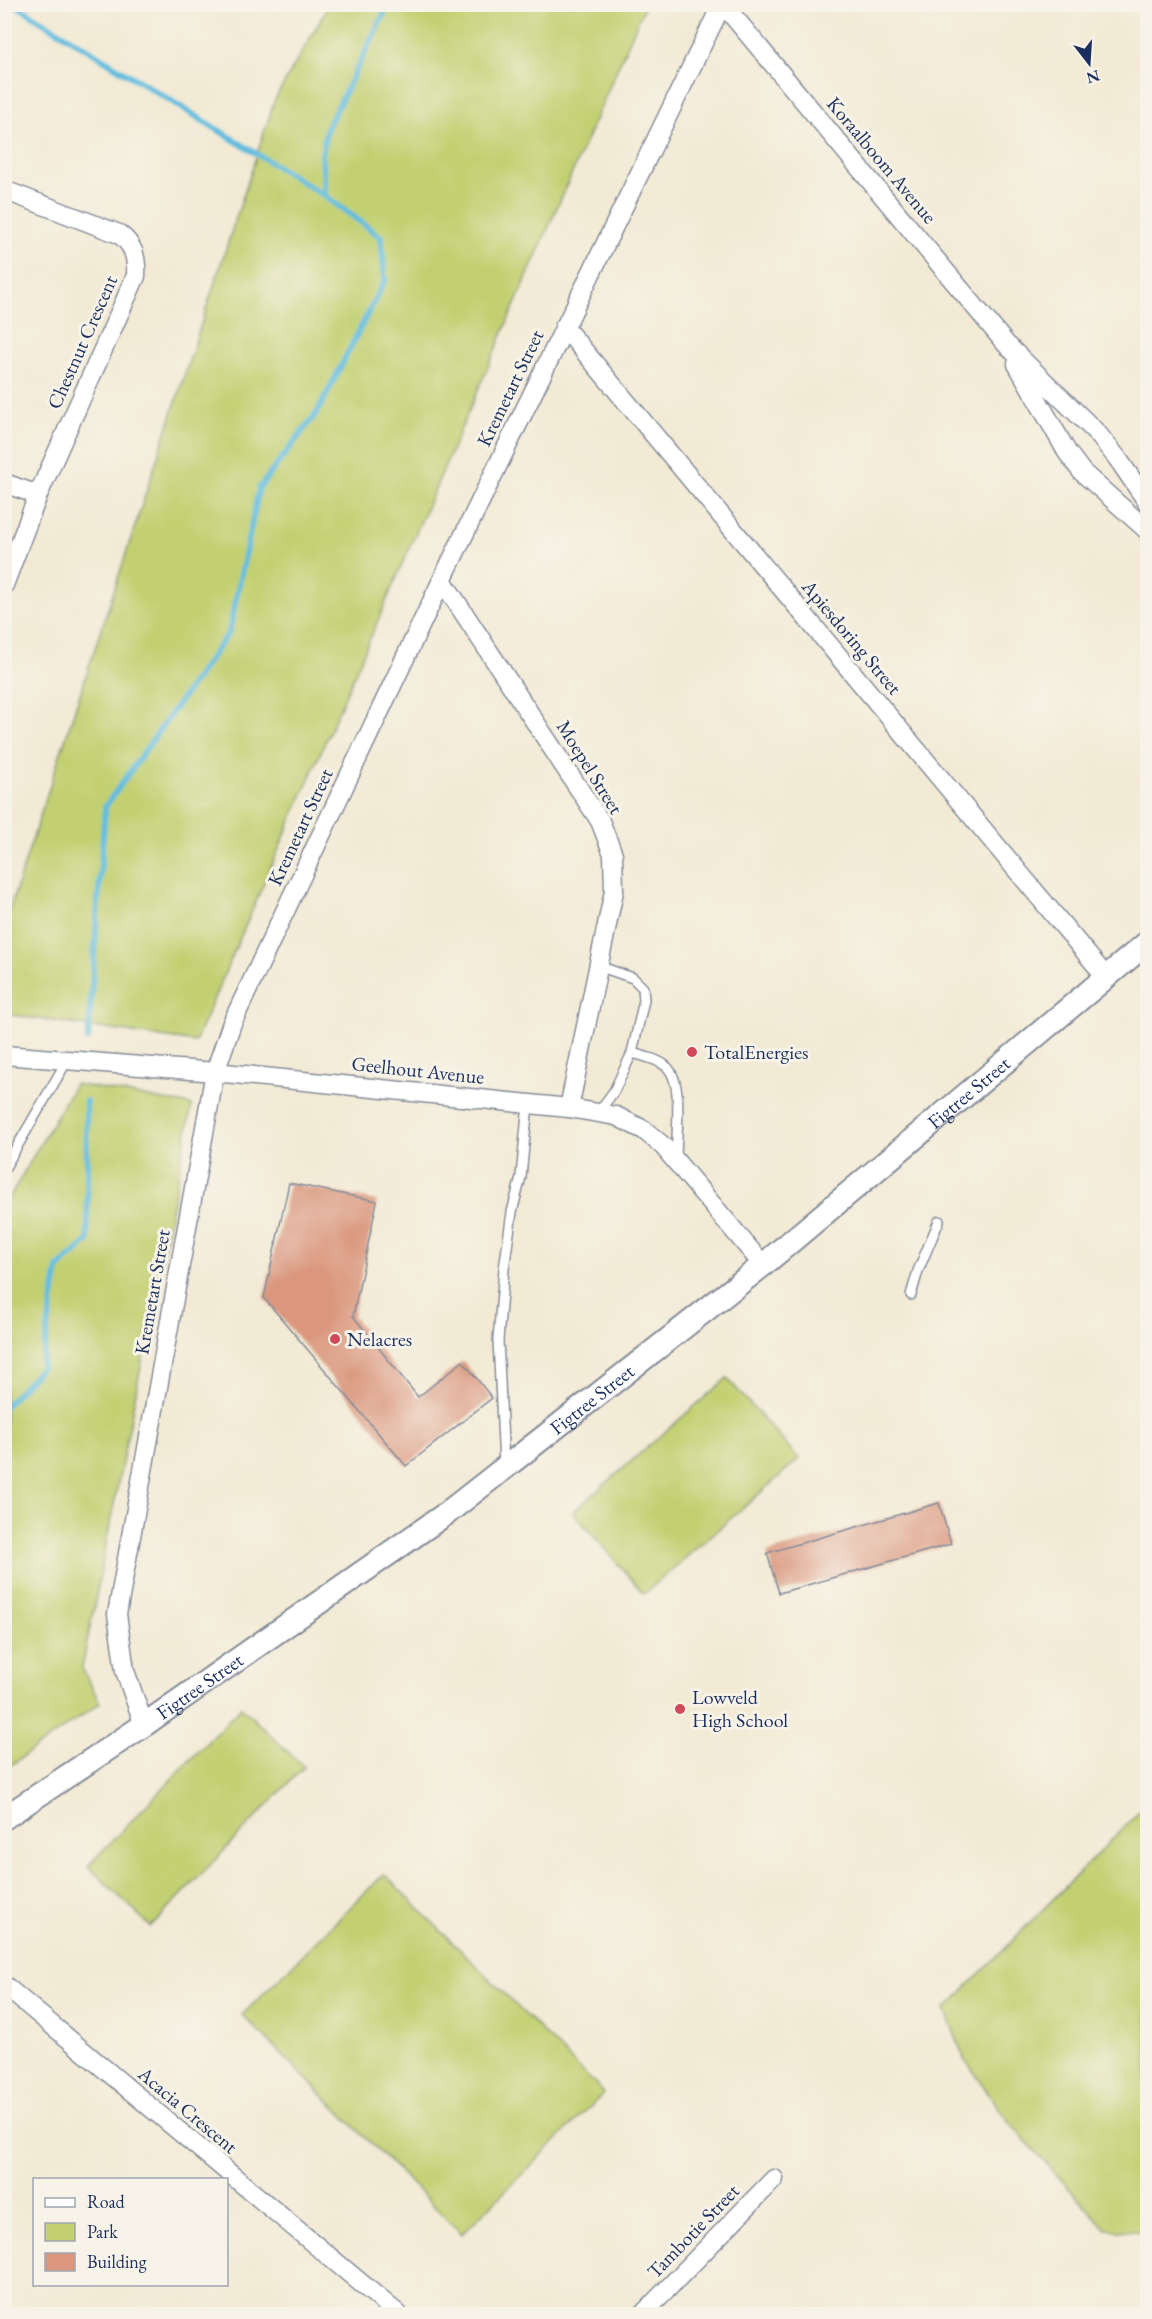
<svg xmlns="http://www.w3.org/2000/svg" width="1152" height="2319" viewBox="0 0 1152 2319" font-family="'EB Garamond',serif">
	<rect width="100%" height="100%" fill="#f7f3e8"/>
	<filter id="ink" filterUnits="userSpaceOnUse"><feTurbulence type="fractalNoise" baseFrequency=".0167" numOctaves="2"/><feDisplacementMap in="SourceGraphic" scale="12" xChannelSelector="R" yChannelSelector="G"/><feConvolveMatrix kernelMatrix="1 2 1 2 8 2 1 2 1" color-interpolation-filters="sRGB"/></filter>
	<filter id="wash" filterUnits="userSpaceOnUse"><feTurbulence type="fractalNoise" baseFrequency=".008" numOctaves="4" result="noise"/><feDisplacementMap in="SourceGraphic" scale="24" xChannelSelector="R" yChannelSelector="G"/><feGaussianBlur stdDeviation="1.35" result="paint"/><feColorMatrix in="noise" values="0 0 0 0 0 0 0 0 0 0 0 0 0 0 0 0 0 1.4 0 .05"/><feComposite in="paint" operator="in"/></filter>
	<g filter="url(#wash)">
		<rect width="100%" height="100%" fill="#f2ead4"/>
		<!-- green -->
		<path fill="#c3d072" stroke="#6f8068" stroke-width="1.5" d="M 329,5 L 645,5 L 195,1042 L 5,1014 L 5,923 L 275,99 Z
			M 75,1084 L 192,1105 L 82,1668 L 100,1703 L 5,1769 L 5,1205 Z
			M 727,1378 L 799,1459 L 644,1594 L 573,1512 Z
			M 241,1707 L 304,1767 L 151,1927 L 88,1866 Z
			M 1147,1809 L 1148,1809 L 1147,2232 L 1106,2229 L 1008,2121 L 964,2058 L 945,2009 L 1139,1812 Z
			M 384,1874 L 604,2093 L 462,2234 L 242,2015 Z"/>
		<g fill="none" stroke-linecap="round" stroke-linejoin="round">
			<!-- stream -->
			<path stroke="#62bddf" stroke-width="6" d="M 14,4 L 325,196
				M 88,1039 L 105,807 L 229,632 L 259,488 L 318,411 L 385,280 L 381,237 L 325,196 L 322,155 L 326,130 L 389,4
				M 4,1407 L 41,1368 L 58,1268 L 88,1241 L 86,1101"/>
		</g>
		<g id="blocks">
			<!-- building -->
			<path fill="#da977e" d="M 289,1183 L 377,1201 L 353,1316 L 418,1397 L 463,1361 L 492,1398 L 406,1466 L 264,1298 Z
				M 939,1503 L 951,1544 L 779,1593 L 767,1553 Z"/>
		</g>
	</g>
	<g filter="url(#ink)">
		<use href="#blocks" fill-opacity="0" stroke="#868c99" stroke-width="1.5"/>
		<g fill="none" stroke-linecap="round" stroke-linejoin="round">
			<defs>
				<path id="service" d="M 598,966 L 633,978 L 643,988 L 644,1000 L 632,1053
					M 598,1113 L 614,1091 L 632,1053 C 643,1056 658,1059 667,1067 C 684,1083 676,1136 676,1159
					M 4,1169 L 68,1059
					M 911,1295 L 918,1271 L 939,1221
					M 504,1465 L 498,1340 L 504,1269 L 512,1212 L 521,1177 L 528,1104"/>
				<path id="minor" d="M 723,4 L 1006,344 L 1097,433 L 1118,459 L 1148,503
					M 4,190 L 119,234 C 134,245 137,258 136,276 L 38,495 L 4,585
					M 564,327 L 1106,977
					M 1017,364 L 1067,452 L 1082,472 L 1148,531
					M 4,483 L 38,495
					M 442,580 L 600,821 L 613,854 L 614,891 L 569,1108
					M 4,1055 L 215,1072 L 569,1108 L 616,1116 L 644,1130 L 663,1146 L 763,1265
					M 144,1725 L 125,1671 L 117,1614 L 215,1072 L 232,1023 L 442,580 L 722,4
					M 4,1985 L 398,2314
					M 643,2314 L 774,2179"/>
				<g id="tertiary">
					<path id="s1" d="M 4,1818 L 144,1725 L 447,1513 L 763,1265 L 1148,942"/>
				</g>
			</defs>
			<!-- service casing -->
			<use href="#service" stroke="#868c99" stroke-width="12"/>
			<!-- minor casing -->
			<use href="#minor" stroke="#868c99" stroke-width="21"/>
			<!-- tertiary casing -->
			<use href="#tertiary" stroke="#868c99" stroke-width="26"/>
			<!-- service -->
			<use href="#service" stroke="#fff" stroke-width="9"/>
			<!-- minor -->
			<use href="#minor" stroke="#fff" stroke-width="18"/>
			<!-- tertiary -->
			<use href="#tertiary" stroke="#fff" stroke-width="22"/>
		</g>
	</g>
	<!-- markers -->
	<g fill="#d1495b" stroke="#f7f3e8" stroke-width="2">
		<circle cx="692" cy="1052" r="6"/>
		<circle cx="335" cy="1339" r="6"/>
		<circle cx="680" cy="1709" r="6"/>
	</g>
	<g text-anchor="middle" stroke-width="6" stroke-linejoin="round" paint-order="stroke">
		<!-- street labels -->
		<g font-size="20" fill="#1b2f5e" stroke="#f7f3e8">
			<text transform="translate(882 160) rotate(50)" y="7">Koraalboom Avenue</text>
			<text transform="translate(82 342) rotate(-66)" y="7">Chestnut Crescent</text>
			<text transform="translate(510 388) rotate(-64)" y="7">Kremetart Street</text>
			<text transform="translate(852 637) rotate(50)" y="7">Apiesdoring Street</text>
			<text transform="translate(590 767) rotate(58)" y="7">Moepel Street</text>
			<text transform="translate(300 827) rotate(-65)" y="7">Kremetart Street</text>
			<text transform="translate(418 1070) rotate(6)" y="7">Geelhout Avenue</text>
			<text dy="7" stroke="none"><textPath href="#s1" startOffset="1208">Figtree Street</textPath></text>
			<text transform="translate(152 1292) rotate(-80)" y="7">Kremetart Street</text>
			<text dy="7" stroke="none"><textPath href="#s1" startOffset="722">Figtree Street</textPath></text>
			<text dy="7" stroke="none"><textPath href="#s1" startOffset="236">Figtree Street</textPath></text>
			<text transform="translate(188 2110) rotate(40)" y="7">Acacia Crescent</text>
			<text transform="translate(693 2231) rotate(-46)" y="7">Tambotie Street</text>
		</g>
		<!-- poi labels -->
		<g font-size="20" fill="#1b2f5e" stroke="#f7f3e8" text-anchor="start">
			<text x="704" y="1059">TotalEnergies</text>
			<text x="347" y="1346">Nelacres</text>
			<text x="692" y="1704">Lowveld<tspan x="692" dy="23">High School</tspan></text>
		</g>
	</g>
	<!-- margin -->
	<rect width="1152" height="2319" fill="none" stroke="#f7f3e8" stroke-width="24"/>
	<!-- legend -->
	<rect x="33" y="2178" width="195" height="108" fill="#f7f3e8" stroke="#9fa5b1" stroke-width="1.5"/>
	<rect x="45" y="2198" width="30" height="9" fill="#ffffff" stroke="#9fa5b1" stroke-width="1.5"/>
	<text x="87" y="2208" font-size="18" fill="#1b2f5e">Road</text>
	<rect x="45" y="2223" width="30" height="18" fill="#c3d072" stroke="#9fa5b1" stroke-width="1.5"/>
	<text x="87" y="2238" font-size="18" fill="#1b2f5e">Park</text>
	<rect x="45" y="2253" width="30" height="18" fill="#da977e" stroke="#9fa5b1" stroke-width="1.5"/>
	<text x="87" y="2268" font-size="18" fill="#1b2f5e">Building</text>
	<!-- north arrow -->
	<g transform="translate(1089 63) rotate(163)" stroke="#f7f3e8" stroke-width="4.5" paint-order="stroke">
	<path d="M0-4.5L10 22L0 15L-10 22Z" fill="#1b2f5e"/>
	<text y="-9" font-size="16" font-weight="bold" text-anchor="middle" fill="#1b2f5e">N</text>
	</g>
</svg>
